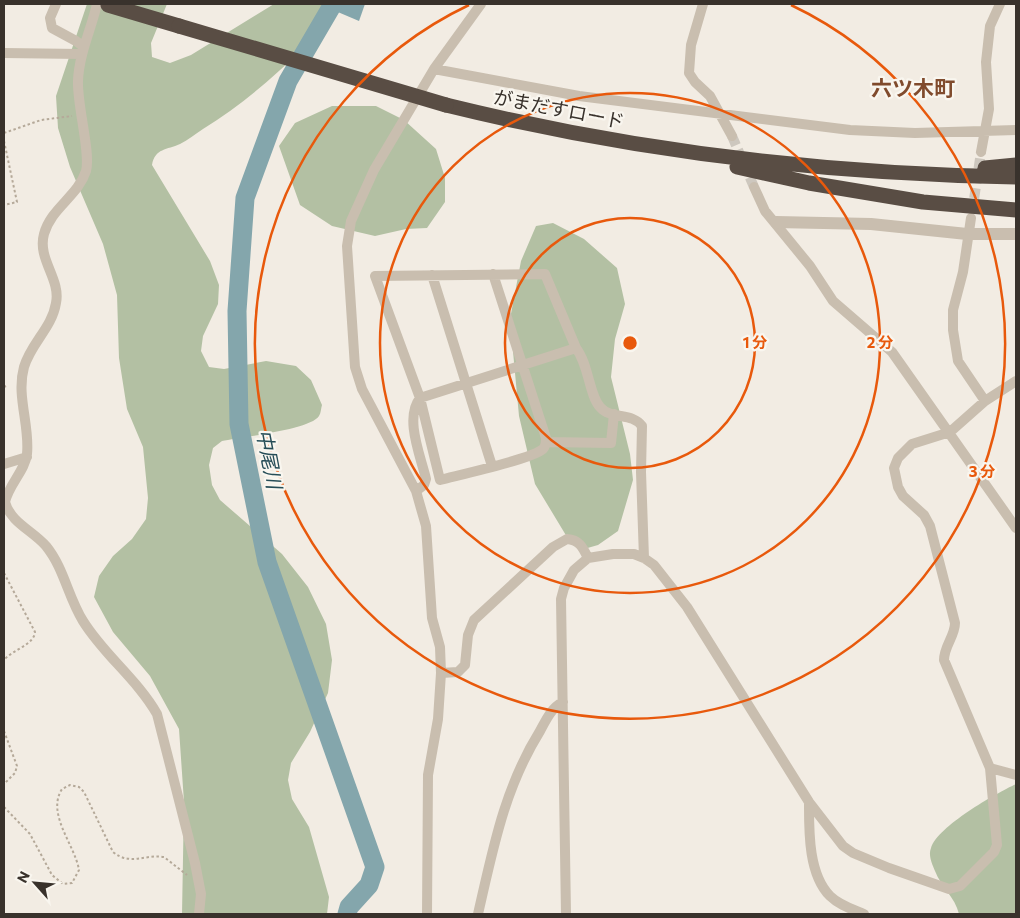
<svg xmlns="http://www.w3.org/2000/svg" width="1020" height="918" viewBox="0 0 1020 918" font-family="Commissioner,'Noto Sans JP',sans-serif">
	<rect width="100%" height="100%" fill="#f2ece3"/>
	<!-- green -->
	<path fill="#b3c0a3" d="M 87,4 L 167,4 L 151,43 L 152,57 L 170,63 L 191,55 L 274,4 L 343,4 C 303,52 256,96 203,129 C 195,134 188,140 180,144 C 167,150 155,148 152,165 L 210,261 L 219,285 L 218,304 L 203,336 L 201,351 L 209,367 L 224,369 L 266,361 L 296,366 L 311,380 L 322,405 C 321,408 321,413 319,416 C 310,430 240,437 222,441 L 213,448 L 209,465 L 212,485 L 220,500 L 282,554 L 308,587 L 326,624 L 332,660 L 328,693 L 310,732 L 291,763 L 288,780 L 292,799 L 309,827 L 329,897 L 327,914 L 182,914 L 184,802 L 179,729 L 150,676 L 113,632 L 94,597 L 99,576 L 113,556 L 132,539 L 146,519 L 148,498 L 143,447 L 127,409 L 119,358 L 117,295 L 103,244 L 70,167 L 58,128 L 56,96 Z
		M 332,106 L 376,106 L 404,120 L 436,149 L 445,178 L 445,202 L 427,228 L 406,229 L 375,236 L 332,226 L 300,205 L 279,146 L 295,123 Z
		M 553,223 L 584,239 L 617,268 L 625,304 L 615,339 L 611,377 L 630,454 L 633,480 L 618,531 L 598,545 L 584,549 L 567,537 L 535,484 L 519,416 L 510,319 L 521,261 L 536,226 Z
		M 1016,784 L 1016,914 L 959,914 C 955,897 941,887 935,871 C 932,864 928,855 931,848 C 938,826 995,794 1016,784 Z"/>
	<!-- water -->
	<path fill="#84a6ac" d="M 319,4 L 365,4 L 359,21 Z"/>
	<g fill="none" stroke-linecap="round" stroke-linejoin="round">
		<!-- river -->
		<path stroke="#84a6ac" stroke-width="19" d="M 333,4 L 288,81 L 245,198 L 237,311 L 239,424 L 267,562 L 375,867 L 369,885 L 349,907 L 347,914"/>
		<!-- minor-tunnel -->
		<path stroke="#cdc7be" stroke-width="10" stroke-dasharray="10 5" stroke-linecap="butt" d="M 732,136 L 754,187
			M 972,213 L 981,152"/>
		<!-- path -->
		<path stroke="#b5a999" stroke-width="2" stroke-dasharray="2.5 2.5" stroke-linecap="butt" d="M 4,133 L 41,120 L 72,116
			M 4,141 L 17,202 L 4,205
			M 4,387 L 6,386
			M 4,573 L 35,632 C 34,645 12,650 4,660
			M 4,731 L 17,766 L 15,773 L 4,784
			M 4,807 L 30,834 L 52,875 L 63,884 L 72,883 L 79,870 C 75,845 46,814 62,789 L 70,785 L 79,787 L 84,792 L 113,852 C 130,866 145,854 164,857 L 187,875"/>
		<!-- minor -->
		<path stroke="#c9beaf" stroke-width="10" d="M 56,4 L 50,18 L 52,28 L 76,41 L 84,47
			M 97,4 C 91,30 79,54 78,81 C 77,105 91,154 86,171 C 78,196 51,208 44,234 C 37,259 61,279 56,303 C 52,328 31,343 24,367 C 16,396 30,425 27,454 C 25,471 9,484 5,502 C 11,523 32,530 46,546 C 64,568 68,597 83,621 C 104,655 137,679 157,714 L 195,863 L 201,894 L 199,914
			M 703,4 L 691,45 L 689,73 L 695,82 L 710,96 L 732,136
			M 4,53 L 81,54
			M 434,69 L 579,96 L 850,130 L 915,133 L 1016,130
			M 981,152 L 989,109 L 986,62 L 990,26 L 1000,4
			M 754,187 L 765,211 L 810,266 L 833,301 L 892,352 L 1016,528
			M 971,218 L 963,272 L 953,310 L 953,330 L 958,361 L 985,401
			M 493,274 L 546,438 C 546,442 546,446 543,449 C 532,459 459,475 440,480 L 420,398 L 375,276 L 545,274 L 576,348 C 589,365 589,395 600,407 C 611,420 632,412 642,426 L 641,472 L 644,558
			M 432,275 L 492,466
			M 546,442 L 611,443 L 614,414
			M 4,464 L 27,457
			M 416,491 L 424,485 L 426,479 C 421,457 404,418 420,398 L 576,348
			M 441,673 L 458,672 L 465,665 L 468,635 L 474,620 L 553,547 L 567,539 C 580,540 583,548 588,558
			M 990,768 L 1016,775
			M 809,802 C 809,830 808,874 830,896 C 839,905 852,909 864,914
			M 427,914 L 428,775 L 438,719 L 441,673 L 440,647 L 432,618 L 426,526 L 416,491 L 362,389 L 355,367 L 347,246 L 351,221 L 374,170 L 434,69 L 481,4
			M 478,914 C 493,849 504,789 540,731 C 546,720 551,708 563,702
			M 566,914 L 561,599 L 564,588 L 574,570 L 588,558 L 613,554 L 634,554 L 644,558 L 654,565 L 687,607 L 809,802 L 843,846 L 853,853 L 889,868 L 949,889 L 960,886 L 994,852 L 997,845 L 990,768 L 944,660 C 944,646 955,636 955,623 L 930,526 L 924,515 L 903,496 L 898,487 L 894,468 L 898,458 L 912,444 L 950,432 L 985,401 L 1016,381"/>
		<!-- tertiary -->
		<path stroke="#c9beaf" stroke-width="12" d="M 776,222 L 871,224 L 967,234 L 1016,234"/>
		<!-- motorway -->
		<path stroke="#594d44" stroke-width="15" d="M 108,5 L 179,26
			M 446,105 C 633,151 823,174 1016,177
			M 737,167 L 809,183 L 923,202 L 1016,210
			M 985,168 L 1016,165"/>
		<!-- motorway-bridge -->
		<path stroke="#594d44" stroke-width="15" d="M 179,26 L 446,105"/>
	</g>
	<!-- distance rings -->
	<g fill="none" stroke="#e8590c" stroke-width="2.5">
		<circle cx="630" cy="343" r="125"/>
		<circle cx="630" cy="343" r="250"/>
		<path d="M791 5A375 375 0 1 1 469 5"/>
	</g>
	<g text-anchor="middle" stroke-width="4.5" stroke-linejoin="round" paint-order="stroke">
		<!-- street labels -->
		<g font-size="19" fill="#39322c" stroke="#f9f6ef">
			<text transform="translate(559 109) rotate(11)" y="7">がまだすロード</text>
		</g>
		<!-- water labels -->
		<g font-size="20" font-style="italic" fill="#264d57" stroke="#f9f6ef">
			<text transform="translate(269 459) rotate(79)" y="7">中尾川</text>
		</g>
		<!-- quarter labels -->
		<g font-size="21" font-weight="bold" fill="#804b2d" stroke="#f9f6ef">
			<text x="913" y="96">六ツ木町</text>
		</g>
	</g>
	<circle cx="630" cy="343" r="8" fill="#e8590c" stroke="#f9f6ef" stroke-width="2.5"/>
	<g font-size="15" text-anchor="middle" font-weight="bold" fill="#e8590c" stroke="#f9f6ef" stroke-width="4.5" stroke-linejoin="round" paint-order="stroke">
		<text x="755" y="348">1 分</text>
		<text x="880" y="348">2 分</text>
		<text x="982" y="477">3 分</text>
	</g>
	<!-- border -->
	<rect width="1020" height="918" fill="none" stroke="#39322c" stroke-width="10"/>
	<!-- north arrow -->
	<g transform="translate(35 883) rotate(297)" stroke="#f9f6ef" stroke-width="4" paint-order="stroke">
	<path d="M0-4L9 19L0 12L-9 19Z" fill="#39322c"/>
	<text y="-8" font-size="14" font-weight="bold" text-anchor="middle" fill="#39322c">N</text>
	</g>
</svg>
